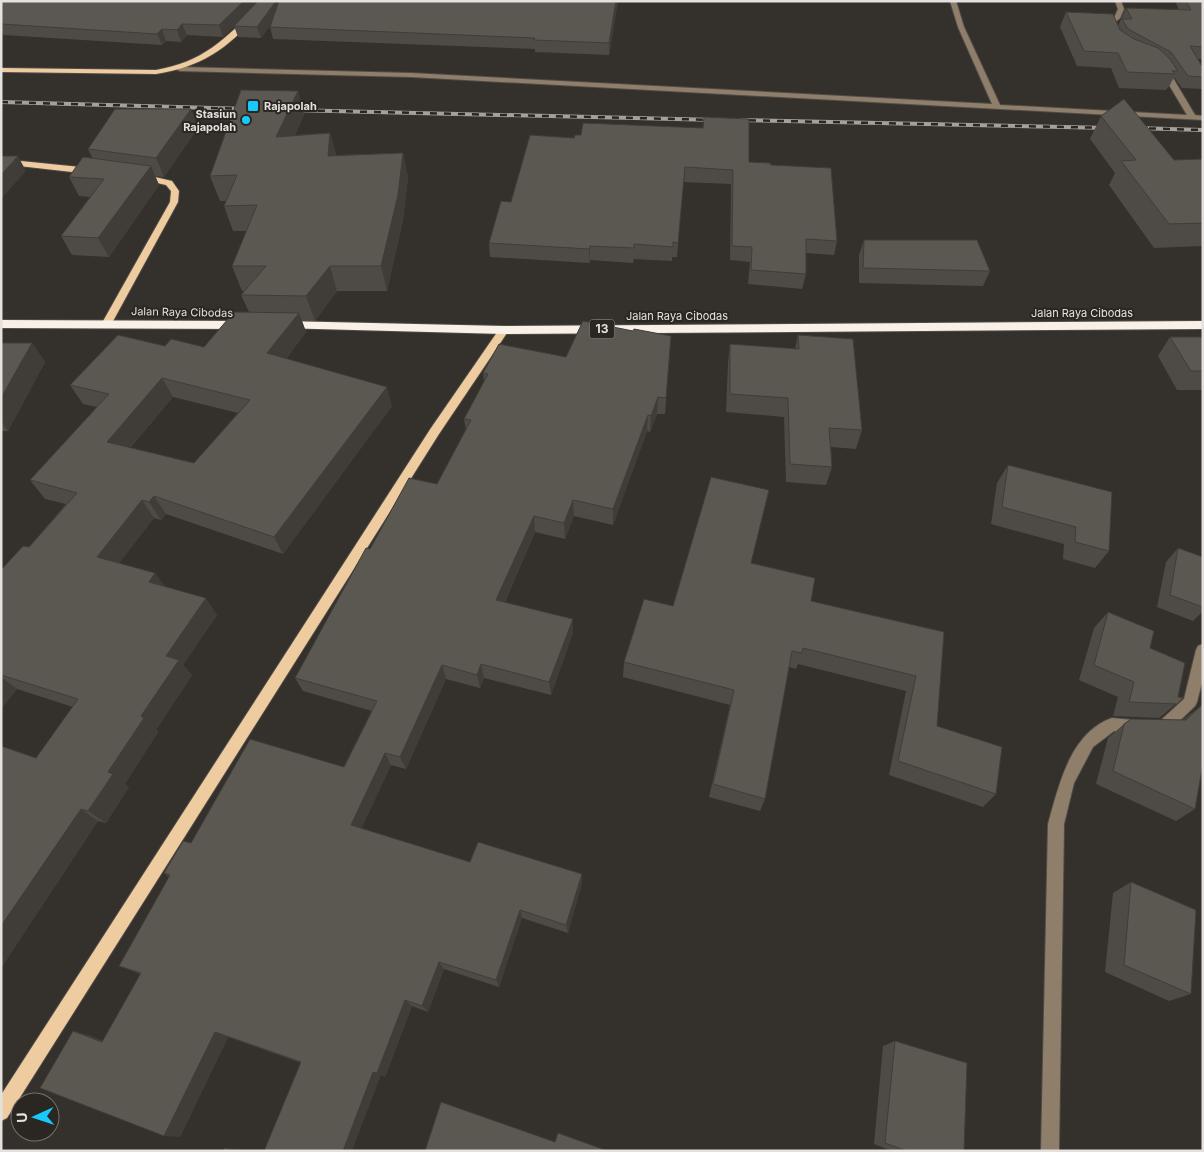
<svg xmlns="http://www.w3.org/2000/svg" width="1204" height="1152" viewBox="0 0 1204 1152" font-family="Inter,sans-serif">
	<rect width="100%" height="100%" fill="#34302b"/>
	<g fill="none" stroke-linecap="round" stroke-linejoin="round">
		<defs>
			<path id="minor" d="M 950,1 L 956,1 L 964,27 L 1000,105 L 1187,115 L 1159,68 L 1163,66 L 1167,68 L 1195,115 L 1203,116 L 1203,120 L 411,77 L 180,71 L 176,69 L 180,67 L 411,73 L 992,104 L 958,27 Z
				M 1115,1 L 1121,1 L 1124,9 L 1120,18 L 1113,24 L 1115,32 L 1112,34 L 1109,32 L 1106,23 L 1115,16 L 1118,9 Z
				M 1203,644 L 1203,678 L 1197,702 L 1195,706 L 1168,732 L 1163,733 L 1154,732 L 1152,727 L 1154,722 L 1160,721 L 1184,699 L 1196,650 L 1198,646 Z
				M 1112,718 L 1144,721 L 1146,726 L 1144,731 L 1139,732 L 1114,731 L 1093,747 L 1074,783 L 1064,824 L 1059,1151 L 1041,1151 L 1048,824 C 1059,785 1070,733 1112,718 Z"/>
			<path id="major" d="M 262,1 L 269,1 C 236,41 209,66 156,74 L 1,72 L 1,68 L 156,70 C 205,62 229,36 262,1 Z
				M 1,159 L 90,168 L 94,171 L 90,174 L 1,164 Z
				M 142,174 L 172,181 L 179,191 L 178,202 L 112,323 L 107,326 L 102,323 L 170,202 L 171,191 L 166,185 L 139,179 L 139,175 Z
				M 504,327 L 509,330 L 439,434 L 7,1118 L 1,1121 L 1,1095 L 431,428 L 500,328 Z"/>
			<path id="highway" d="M 1,320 L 242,321 L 248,325 L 242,329 L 1,328 Z
				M 283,321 L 504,326 L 1203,321 L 1203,329 L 504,334 L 279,328 L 277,325 Z"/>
		</defs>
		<!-- minor casing -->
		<use href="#minor" stroke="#504c48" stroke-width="2"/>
		<!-- major casing -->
		<use href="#major" stroke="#504c48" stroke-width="2"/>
		<!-- highway casing -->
		<use href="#highway" stroke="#504c48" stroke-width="2"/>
		<!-- minor -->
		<use href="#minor" fill="#8f7f6a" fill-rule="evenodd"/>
		<!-- major -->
		<use href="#major" fill="#eecca0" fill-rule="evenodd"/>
		<!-- highway -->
		<use href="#highway" fill="#f9f1e7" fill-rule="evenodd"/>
		<defs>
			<path id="rail" d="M 1,102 L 248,109
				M 290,110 L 718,120
				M 735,120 L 1110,128
				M 1135,128 L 1203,130"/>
		</defs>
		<!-- rail casing -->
		<use href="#rail" stroke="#a4a19d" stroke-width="4"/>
		<!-- rail -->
		<use href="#rail" stroke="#2a2621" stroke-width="2.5" stroke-dasharray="7" stroke-linecap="butt"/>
	</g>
	<!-- wall -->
	<path fill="#4e4b46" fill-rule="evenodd" d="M 1,1 L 618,1 L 609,55 L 535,52 L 535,49 L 273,39 L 270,27 L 272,23 L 261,38 L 238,37 L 234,26 L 235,25 L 223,37 L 187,35 L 181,42 L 166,41 L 162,45 L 4,35 L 1,38 Z
		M 1175,1 L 1203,1 L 1203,59 L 1197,59 L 1203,68 L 1203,87 L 1202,89 L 1182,88 L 1174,77 L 1169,87 L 1168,87 L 1166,90 L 1119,88 L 1111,68 L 1077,66 L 1060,27 L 1066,12 L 1118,26 L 1126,8 L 1179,10 Z
		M 298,91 L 304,115 L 295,135 L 330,133 L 336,155 L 403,153 L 408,178 L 403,220 L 387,291 L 337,291 L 315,321 L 302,321 L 306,332 L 286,359 L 392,406 L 283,554 L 166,514 L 161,520 L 154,518 L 119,563 L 165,587 L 217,615 L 183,665 L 192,675 L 156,730 L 158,732 L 125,784 L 129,787 L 106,823 L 98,821 L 1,968 L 1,746 L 36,758 L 73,707 L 17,689 L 1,709 L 1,570 L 29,547 L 66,504 L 45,499 L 30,480 L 97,407 L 83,404 L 70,385 L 165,346 L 204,347 L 249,312 L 241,295 L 244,291 L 242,291 L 232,266 L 247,231 L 233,231 L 224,206 L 226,201 L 220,201 L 210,176 ZM 173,397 L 238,413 L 194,463 L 130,448 Z
		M 191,109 L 198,128 L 164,177 L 155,176 L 159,185 L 109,257 L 72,255 L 61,236 L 90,197 L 79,196 L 69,177 L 93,159 L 88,149 Z
		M 1101,116 L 1174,160 L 1203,159 L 1203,246 L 1154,248 L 1109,185 L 1115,173 L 1090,139 Z
		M 574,138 L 771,165 L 837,241 L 834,255 L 806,253 L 806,274 L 802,289 L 748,284 L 750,262 L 730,260 L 731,184 L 683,182 L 677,257 L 672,257 L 672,261 L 634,259 L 633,263 L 590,260 L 590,263 L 490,257 L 489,243 L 511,202 Z
		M 864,240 L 990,271 L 983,286 L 859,283 L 859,255 Z
		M 633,331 L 671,336 L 665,414 L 657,414 L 650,432 L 647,431 L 613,525 L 574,516 L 565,539 L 535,532 L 505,602 L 573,633 L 551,695 L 484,678 L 480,688 L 446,679 L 406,769 L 391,765 L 361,829 L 470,862 L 582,874 L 582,883 L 568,933 L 522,918 L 499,987 L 444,969 L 428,1012 L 412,1006 L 385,1077 L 381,1075 L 301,1063 L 228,1037 L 180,1137 L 73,1031 L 91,1036 L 103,1041 L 140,974 L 119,966 L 169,877 L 164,873 L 191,843 L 344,767 L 372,711 L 303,691 L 295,678 L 370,549 L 437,484 L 466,430 L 464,419 L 484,382 L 483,373 L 566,357 Z
		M 798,335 L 862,430 L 856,449 L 831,447 L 832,467 L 826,485 L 786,482 L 784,417 L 726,412 L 728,363 L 730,344 L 795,349 Z
		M 1170,337 L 1203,337 L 1203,390 L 1177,390 L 1158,356 Z
		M 1,343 L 32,343 L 45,362 L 8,431 L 1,431 Z
		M 1008,465 L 1109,551 L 1095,568 L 1063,559 L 1064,544 L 991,524 L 997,483 Z
		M 1178,548 L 1203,557 L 1203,614 L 1201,613 L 1193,621 L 1157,607 L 1166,562 Z
		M 751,563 L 811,601 L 944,632 L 937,726 L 996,794 L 983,807 L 889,775 L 906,691 L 798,664 L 796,669 L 789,667 L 765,799 L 760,811 L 709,797 L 730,705 L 623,677 L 624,662 L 673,606 Z
		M 1108,612 L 1150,648 L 1178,697 L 1183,698 L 1159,718 L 1113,716 L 1118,697 L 1079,680 L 1094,628 Z
		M 1203,704 L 1203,765 L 1195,809 L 1176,821 L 1096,784 L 1108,738 L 1124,724 L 1183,720 Z
		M 1131,882 L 1191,994 L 1169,1001 L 1105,972 L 1113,893 Z
		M 895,1041 L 964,1151 L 892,1151 L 874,1144 L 883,1046 Z"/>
	<!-- shaded-wall -->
	<path fill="#403d39" d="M 244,1 L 259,1 L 223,37 L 219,25 Z
		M 276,1 L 284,1 L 285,4 L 261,38 L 257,27 Z
		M 616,1 L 618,1 L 609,55 L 609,43 Z
		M 182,24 L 187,35 L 181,42 L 177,30 Z
		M 1,29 L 4,35 L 1,38 Z
		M 162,29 L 166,41 L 162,45 L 157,34 Z
		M 298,91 L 304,115 L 284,162 L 276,137 Z
		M 191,109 L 198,128 L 164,177 L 156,158 Z
		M 330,133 L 336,157 L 328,156 Z
		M 403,153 L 408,178 L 403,220 L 387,291 L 381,266 Z
		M 18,156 L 26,171 L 1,199 L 1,175 Z
		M 151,166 L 159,185 L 109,257 L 98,238 Z
		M 590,246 L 590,263 L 589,249 Z
		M 330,266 L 337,291 L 315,321 L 306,296 Z
		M 299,313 L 306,332 L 275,373 L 267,353 Z
		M 32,343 L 45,362 L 8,431 L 1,422 L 1,398 Z
		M 162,378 L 173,397 L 119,460 L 107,442 Z
		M 387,387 L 392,406 L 283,554 L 274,537 Z
		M 658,397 L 657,414 L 650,432 L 651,416 Z
		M 648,415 L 647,431 L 613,525 L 613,509 Z
		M 154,496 L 166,514 L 161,520 L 149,502 Z
		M 142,500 L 154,518 L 111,574 L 97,557 Z
		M 573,500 L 574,516 L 565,539 L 564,523 Z
		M 534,516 L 535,532 L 499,614 L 496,600 Z
		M 155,573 L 168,590 L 149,582 Z
		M 206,598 L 217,615 L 183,665 L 192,675 L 156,730 L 158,732 L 125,784 L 129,787 L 106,823 L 88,811 L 108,772 L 141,716 L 166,656 Z
		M 573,619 L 573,633 L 551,695 L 549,682 Z
		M 481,664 L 484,678 L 480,688 L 477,675 Z
		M 442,665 L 446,679 L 406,769 L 400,757 Z
		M 1,677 L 17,689 L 1,709 Z
		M 385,753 L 391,765 L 358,836 L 351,825 Z
		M 81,809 L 98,821 L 1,968 L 1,926 Z
		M 582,874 L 582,883 L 568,933 L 566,925 Z
		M 520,910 L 522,918 L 499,987 L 496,980 Z
		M 439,962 L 444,969 L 428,1012 L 422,1006 Z
		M 405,1000 L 412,1006 L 385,1077 L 377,1073 Z
		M 73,1031 L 91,1036 L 119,1047 L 102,1042 Z
		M 215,1032 L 228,1037 L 180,1137 L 164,1136 Z
		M 373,1072 L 381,1075 L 352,1151 L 343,1151 Z
		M 225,1148 L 239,1149 L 244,1151 L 232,1151 Z"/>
	<!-- building -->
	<path fill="#5b5751" stroke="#403d39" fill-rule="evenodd" d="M 1,1 L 244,1 L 219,25 L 182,24 L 177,30 L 162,29 L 157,34 L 1,24 Z
		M 258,1 L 276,1 L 257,27 L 234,26 Z
		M 279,1 L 616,1 L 609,43 L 534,40 L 535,38 L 270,27 Z
		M 1186,1 L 1203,1 L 1203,47 L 1190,46 L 1203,68 L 1203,77 L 1188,76 L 1171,52 L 1128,29 L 1122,19 L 1132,19 L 1126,8 L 1191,10 Z
		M 1066,12 L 1113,14 L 1120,30 L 1134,39 L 1158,48 L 1169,58 L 1178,71 L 1172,71 L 1175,74 L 1127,72 L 1118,53 L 1084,51 Z
		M 241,90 L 298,91 L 276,137 L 330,133 L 328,156 L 403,153 L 398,195 L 381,266 L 330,266 L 306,296 L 241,295 L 266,266 L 232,266 L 257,205 L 224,206 L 237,175 L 210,176 Z
		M 1124,99 L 1174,160 L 1203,159 L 1203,223 L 1169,224 L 1121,161 L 1136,160 L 1101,116 Z
		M 115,109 L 191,109 L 156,158 L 88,149 Z
		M 704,117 L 749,119 L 749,162 L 770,163 L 771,165 L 831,168 L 837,241 L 806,239 L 806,274 L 751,270 L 752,247 L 732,246 L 733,170 L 685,167 L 678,243 L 673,242 L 673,247 L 634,244 L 634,248 L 590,246 L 589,249 L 489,243 L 501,201 L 511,202 L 530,135 L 574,138 L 575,135 L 581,135 L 583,123 L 703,128 Z
		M 1,156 L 18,156 L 1,175 Z
		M 83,157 L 151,166 L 98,238 L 61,236 L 104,179 L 69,177 Z
		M 864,240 L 977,240 L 990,271 L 863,268 Z
		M 234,312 L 299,313 L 267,353 L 387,387 L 274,537 L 154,496 L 149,502 L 142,500 L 97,557 L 155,573 L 149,582 L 206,598 L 166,656 L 179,660 L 141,716 L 144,718 L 108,772 L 113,774 L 88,811 L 81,809 L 1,926 L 1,746 L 36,758 L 78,699 L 1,675 L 1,570 L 23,546 L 29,547 L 77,493 L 30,480 L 109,394 L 70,385 L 118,335 L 165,346 L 171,339 L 204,347 ZM 162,378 L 250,400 L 194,463 L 107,442 Z
		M 583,321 L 633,331 L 634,329 L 671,336 L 666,398 L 658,397 L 651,416 L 648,415 L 613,509 L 573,500 L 564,523 L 534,516 L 496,600 L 573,619 L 549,682 L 481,664 L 477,675 L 442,665 L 400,757 L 385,753 L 351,825 L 470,862 L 478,842 L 582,874 L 566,925 L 520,910 L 496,980 L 439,962 L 422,1006 L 405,1000 L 377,1073 L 373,1072 L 343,1151 L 264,1151 L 301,1062 L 215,1032 L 164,1136 L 40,1088 L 73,1031 L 102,1042 L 141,973 L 119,966 L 170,875 L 164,873 L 183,841 L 191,843 L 250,739 L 344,767 L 377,701 L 295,678 L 366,548 L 370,549 L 409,478 L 437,484 L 471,420 L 464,419 L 488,374 L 483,373 L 499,344 L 566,357 Z
		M 798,335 L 853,339 L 862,430 L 829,428 L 832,467 L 790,464 L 788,398 L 730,394 L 730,344 L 799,349 Z
		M 1170,337 L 1203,337 L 1203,371 L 1191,371 Z
		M 1,343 L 32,343 L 1,398 Z
		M 1008,465 L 1112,492 L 1109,551 L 1075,542 L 1076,527 L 1002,507 Z
		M 711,477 L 769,490 L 751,563 L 815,578 L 811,601 L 944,632 L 937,726 L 1002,747 L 996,794 L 898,761 L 916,676 L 803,648 L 802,653 L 792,651 L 765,799 L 713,784 L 734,690 L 624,662 L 644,599 L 673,606 Z
		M 1178,548 L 1203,557 L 1203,607 L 1170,595 Z
		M 1108,612 L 1154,631 L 1150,648 L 1185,663 L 1178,697 L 1183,698 L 1177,704 L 1129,702 L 1134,682 L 1094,665 Z
		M 1203,704 L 1203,763 L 1195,809 L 1113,771 L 1124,724 L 1131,719 L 1186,720 Z
		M 1131,882 L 1196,910 L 1191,994 L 1124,965 Z
		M 895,1041 L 967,1063 L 964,1151 L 907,1151 L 885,1143 Z
		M 441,1102 L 555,1142 L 558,1133 L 608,1151 L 425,1151 Z
		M 225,1148 L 232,1151 L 224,1151 Z"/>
	<!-- markers -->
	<g fill="#18cafc" stroke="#2a2621" stroke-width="2">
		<rect x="247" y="100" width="12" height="12" rx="2.5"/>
		<circle cx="246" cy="120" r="5"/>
	</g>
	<g text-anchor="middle" stroke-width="4" stroke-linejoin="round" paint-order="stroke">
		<!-- far-poi labels -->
		<g font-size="11" font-weight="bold" fill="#e4e1de" stroke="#2a2621" text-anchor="start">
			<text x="264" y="110">Rajapolah</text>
			<text x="236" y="118" text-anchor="end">Stasiun<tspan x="236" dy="13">Rajapolah</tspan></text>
		</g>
		<!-- far-street labels -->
		<g font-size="11" fill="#e4e1de" stroke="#2a2621">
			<text transform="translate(182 312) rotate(1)" y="4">Jalan Raya Cibodas</text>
			<text x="1082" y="317">Jalan Raya Cibodas</text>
			<text x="677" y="320">Jalan Raya Cibodas</text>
		</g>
		<!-- shield labels -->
		<rect fill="#2a2621" stroke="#aca9a5" stroke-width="1" x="589.5" y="319.5" width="25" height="19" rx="4"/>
		<g font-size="12" font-weight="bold" fill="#e4e1de">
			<text x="602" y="333">13</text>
		</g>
	</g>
	<!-- border -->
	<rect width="1204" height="1152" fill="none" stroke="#e4e1de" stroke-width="5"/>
	<!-- north arrow -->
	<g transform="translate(35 1117) rotate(267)"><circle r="24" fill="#2a2621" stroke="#74716d"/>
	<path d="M0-4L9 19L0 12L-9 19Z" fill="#18cafc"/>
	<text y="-8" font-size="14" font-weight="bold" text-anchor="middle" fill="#e4e1de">U</text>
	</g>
</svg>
